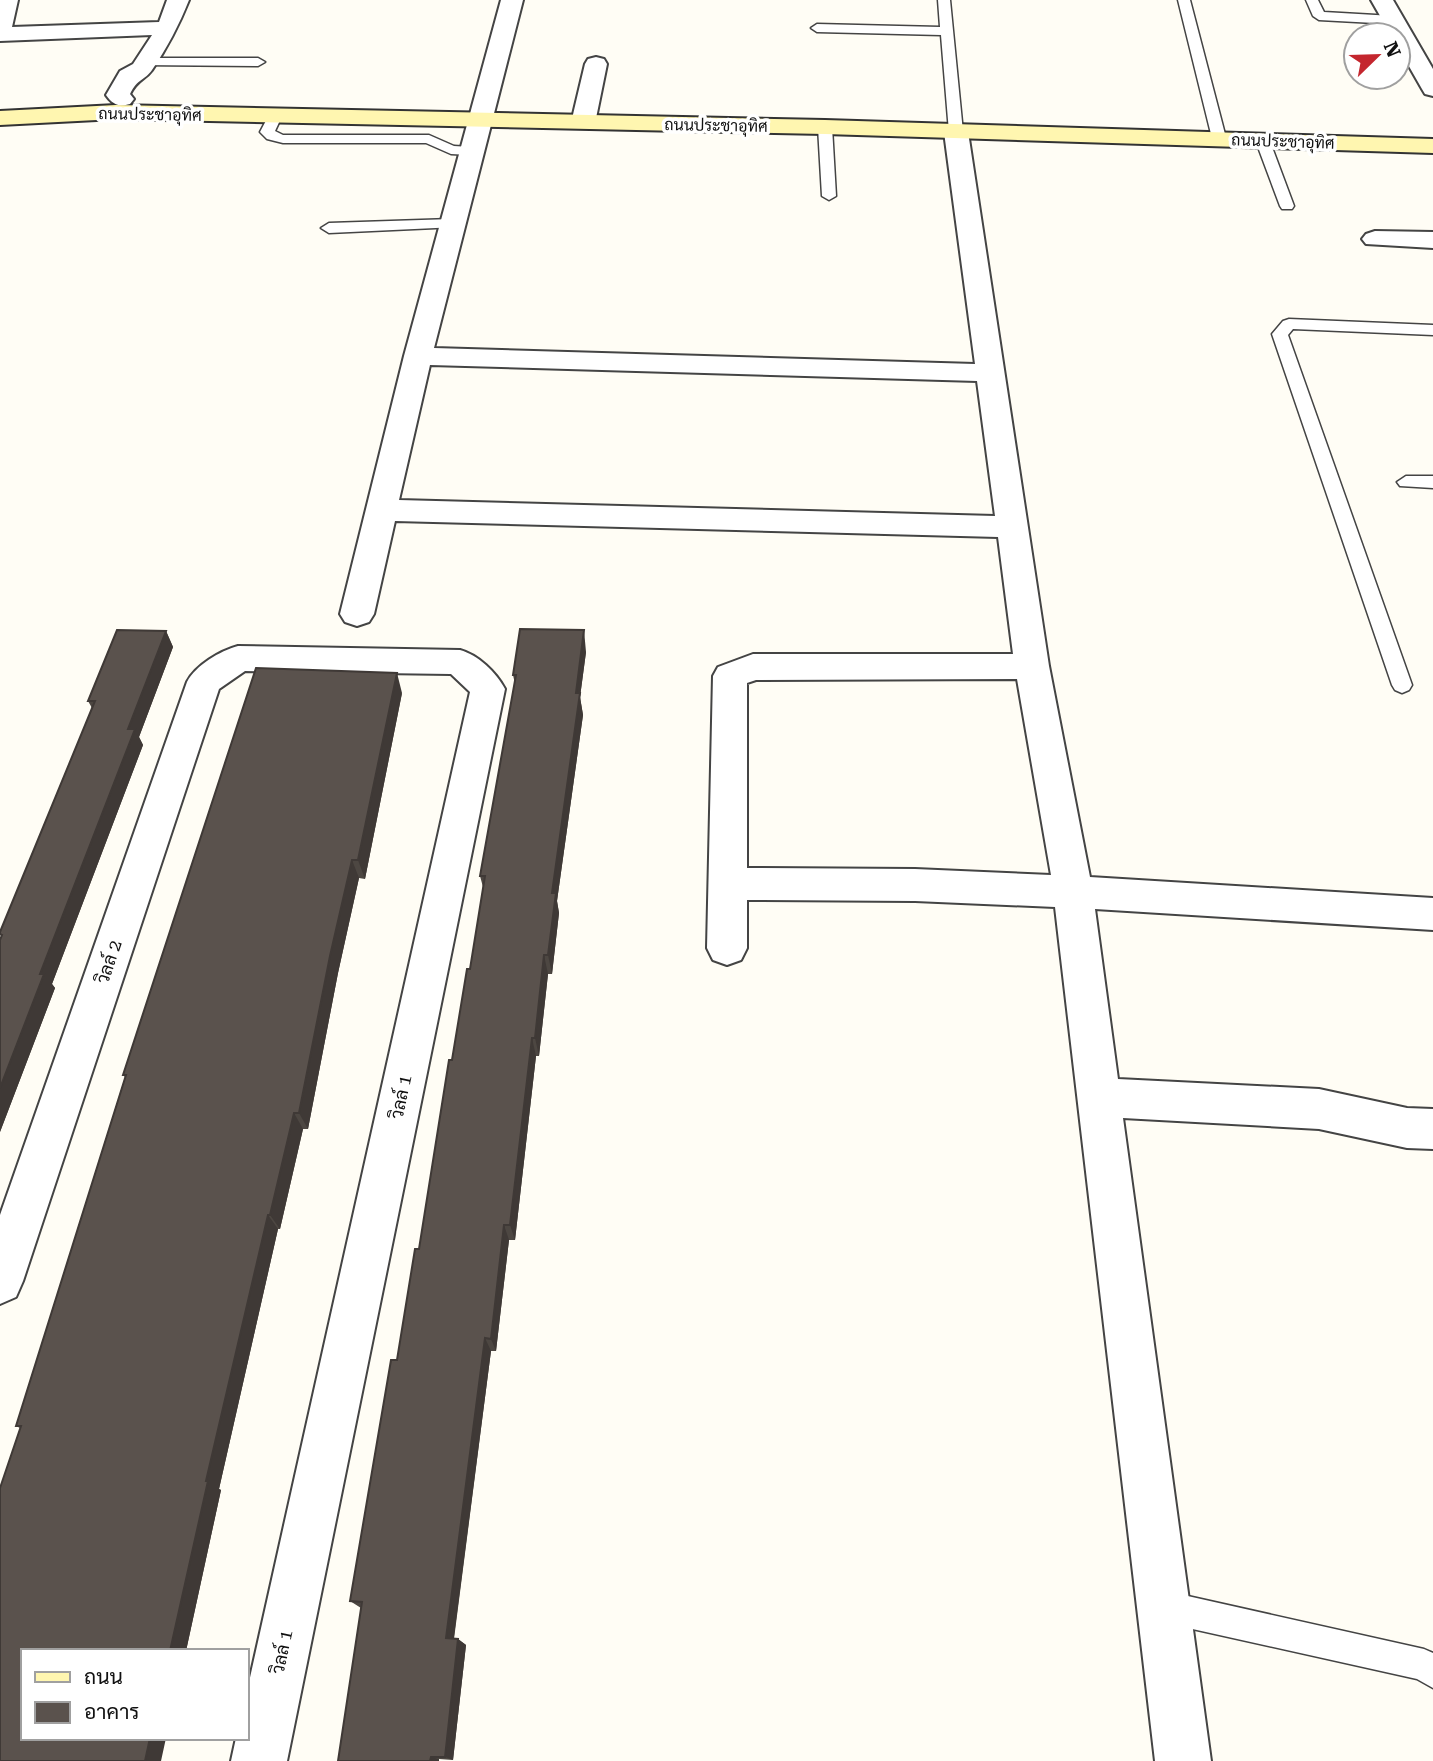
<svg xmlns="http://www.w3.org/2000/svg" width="1433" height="1761" viewBox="0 0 1433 1761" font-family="'Roboto Serif',Sarabun,serif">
	<rect width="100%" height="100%" fill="#fffdf5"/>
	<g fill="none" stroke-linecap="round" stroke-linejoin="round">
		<defs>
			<path id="lane" d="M 938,0 L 950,0 L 963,132 L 956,136 L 949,132 L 941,35 L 817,32 L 811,28 L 817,24 L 940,27 Z
				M 1178,0 L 1190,0 L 1226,138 L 1224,141 L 1214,141 L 1212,138 Z
				M 1306,0 L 1318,0 L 1324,12 L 1393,16 L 1399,20 L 1393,24 L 1319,20 L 1313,16 Z
				M 144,58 L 258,58 L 265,62 L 258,66 L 139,65 L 139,59 Z
				M 275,112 L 282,116 L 275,131 L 283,135 L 429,135 L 454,146 L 470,147 L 477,151 L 470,155 L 451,154 L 426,143 L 283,143 L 267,139 L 260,132 L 270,113 Z
				M 825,123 L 832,127 L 836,196 L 829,200 L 822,196 L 818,127 Z
				M 1262,135 L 1269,139 L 1294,206 L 1292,209 L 1282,209 L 1280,206 L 1255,139 Z
				M 452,219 L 460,224 L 457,227 L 329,233 L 321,228 L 329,223 Z
				M 1289,319 L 1433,325 L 1433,335 L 1293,329 L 1288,335 L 1412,685 L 1409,690 L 1402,693 L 1395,690 L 1392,685 L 1272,334 L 1283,321 Z
				M 1406,476 L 1433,476 L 1433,488 L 1400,486 L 1397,482 Z
				M 1161,1590 L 1424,1649 L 1433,1653 L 1433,1688 L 1417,1679 L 1161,1622 L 1150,1617 L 1145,1606 L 1150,1595 Z"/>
			<path id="street" d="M 0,0 L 18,0 L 12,27 L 159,22 L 167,0 L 189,0 C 179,25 167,48 152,70 C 144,81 138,78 130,94 L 134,99 L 130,104 C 119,107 113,105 106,95 L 120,71 L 133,64 L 152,35 L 0,41 Z
				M 501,0 L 523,0 L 434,348 L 975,364 L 944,132 L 948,127 L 964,127 L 968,132 L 1049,666 L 1090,877 L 1433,898 L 1433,930 L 1095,909 L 1118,1079 L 1319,1089 L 1407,1108 L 1433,1109 L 1433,1149 L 1407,1148 L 1319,1129 L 1123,1118 L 1211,1761 L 1155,1761 L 1055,907 L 915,901 L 747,900 L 747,948 L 741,960 L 727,965 L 713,960 L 707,948 L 713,676 L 718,667 L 753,654 L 1013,654 L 998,537 L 395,521 L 374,614 L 369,622 L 357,626 L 345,622 L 340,614 L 404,356 ZM 430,365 L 977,381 L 995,516 L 399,500 ZM 1017,679 L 1051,875 L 915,869 L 747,868 L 747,683 L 756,680 Z
				M 1371,0 L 1393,0 L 1433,69 L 1433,96 L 1425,94 L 1422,89 L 1398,47 L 1398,35 L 1391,35 Z
				M 596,57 L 604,59 L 607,64 L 595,123 L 591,128 L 575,128 L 571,123 L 585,64 L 588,59 Z
				M 1375,231 L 1433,232 L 1433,248 L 1366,244 L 1362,239 L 1366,234 Z
				M 238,646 L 460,650 C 478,655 496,672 505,689 L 287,1761 L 231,1761 L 236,1738 L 247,1738 L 247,1691 L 470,692 L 451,674 L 245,671 L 219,689 L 23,1281 L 16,1297 L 0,1304 L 0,1215 L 187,682 C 196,665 220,651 238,646 Z"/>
			<path id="secondary" d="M 116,105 L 825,120 L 1433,139 L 1433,153 L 825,134 L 116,119 L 0,125 L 0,111 Z"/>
		</defs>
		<!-- lane casing -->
		<use href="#lane" stroke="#444" stroke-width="3"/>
		<!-- street casing -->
		<use href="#street" stroke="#444" stroke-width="4"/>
		<!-- secondary casing -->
		<use href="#secondary" stroke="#333" stroke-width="4"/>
		<!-- lane -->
		<use href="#lane" fill="#fff" fill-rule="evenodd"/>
		<!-- street -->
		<use href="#street" fill="#fff" fill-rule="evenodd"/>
		<!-- secondary -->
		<use href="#secondary" fill="#fff6b0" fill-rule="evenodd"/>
	</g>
	<!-- wall -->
	<path fill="#4d4742" d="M 166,631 L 173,647 L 139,737 L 143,745 L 52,984 L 55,988 L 0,1132 L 0,940 L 1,937 L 0,932 L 92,708 L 88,701 Z
		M 586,652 L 580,697 L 583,715 L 557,901 L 559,913 L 552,974 L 548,974 L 539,1056 L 536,1056 L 515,1240 L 509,1240 L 496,1351 L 491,1351 L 454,1639 L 458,1639 L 466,1645 L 453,1760 L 439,1759 L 439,1761 L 338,1761 L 361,1608 L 350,1601 L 419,1249 L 452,1060 L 470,969 L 483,887 L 480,876 L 515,684 L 513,675 Z
		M 402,693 L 365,879 L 359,878 L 338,973 L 308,1129 L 303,1129 L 280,1229 L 278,1229 L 219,1489 L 221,1490 L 186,1651 L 23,1651 L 20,1428 L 16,1426 L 125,1077 L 123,1075 Z"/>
	<!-- shaded-wall -->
	<path fill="#3f3936" d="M 584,630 L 586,652 L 580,697 L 583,715 L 557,901 L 559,913 L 552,974 L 548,955 L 552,893 Z
		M 166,631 L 173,647 L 139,737 L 143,745 L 52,984 L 55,988 L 0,1132 L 0,1088 L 128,729 Z
		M 397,673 L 402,693 L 365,879 L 358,860 Z
		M 352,860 L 359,878 L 338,973 L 308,1129 L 299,1113 L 330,956 Z
		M 544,955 L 548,974 L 539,1056 L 535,1038 Z
		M 532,1038 L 536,1056 L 515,1240 L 510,1225 Z
		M 294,1113 L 303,1129 L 280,1229 L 270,1215 Z
		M 268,1215 L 278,1229 L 219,1489 L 221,1490 L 186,1651 L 170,1651 L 206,1481 Z
		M 504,1225 L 509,1240 L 496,1351 L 491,1339 Z
		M 485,1338 L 491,1351 L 453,1644 L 446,1638 Z
		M 458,1639 L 466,1645 L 453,1760 L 445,1757 Z
		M 150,1738 L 166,1738 L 161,1761 L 145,1761 Z
		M 431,1757 L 439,1759 L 439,1761 L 430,1761 Z"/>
	<!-- building -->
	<path fill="#5a524d" stroke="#3f3936" stroke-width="2" d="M 520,629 L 584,630 L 576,693 L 580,693 L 552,893 L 556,893 L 548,955 L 544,955 L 535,1038 L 532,1038 L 510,1225 L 504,1225 L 491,1339 L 485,1338 L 446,1638 L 458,1639 L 445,1757 L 431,1757 L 430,1761 L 338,1761 L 362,1602 L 350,1601 L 391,1360 L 397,1360 L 415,1249 L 419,1249 L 449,1060 L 452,1060 L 467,969 L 470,969 L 485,876 L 480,876 L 516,675 L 513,675 Z
		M 117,630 L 166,631 L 128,729 L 135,729 L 40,974 L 44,974 L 0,1088 L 0,940 L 2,935 L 0,934 L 0,932 L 95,701 L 88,701 Z
		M 256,668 L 397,673 L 358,860 L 352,860 L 330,956 L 299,1113 L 294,1113 L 270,1215 L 268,1215 L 206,1481 L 208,1481 L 170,1651 L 23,1651 L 23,1738 L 150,1738 L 145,1761 L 0,1761 L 0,1488 L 21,1426 L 16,1426 L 126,1075 L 123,1075 Z"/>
	<g text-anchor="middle" stroke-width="7" stroke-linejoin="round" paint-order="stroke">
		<!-- far-street labels -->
		<g font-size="16" fill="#111" stroke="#fff">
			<text transform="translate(150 114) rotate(1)" y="6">ถนนประชาอุทิศ</text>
			<text transform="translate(716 125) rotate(1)" y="6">ถนนประชาอุทิศ</text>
			<text transform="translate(1283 141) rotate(2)" y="6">ถนนประชาอุทิศ</text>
		</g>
		<!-- street labels -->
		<g font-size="18" fill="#111" stroke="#fff">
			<text transform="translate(109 962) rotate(-71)" y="6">วิลล์ 2</text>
			<text transform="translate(401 1097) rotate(-78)" y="6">วิลล์ 1</text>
			<text transform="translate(282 1652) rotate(-78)" y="6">วิลล์ 1</text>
		</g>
	</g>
	<!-- legend -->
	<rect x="21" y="1649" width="228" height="91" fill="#ffffff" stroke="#a0a0a0" stroke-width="2"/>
	<rect x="35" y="1672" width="35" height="10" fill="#fff6b0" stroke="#a0a0a0" stroke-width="2"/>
	<text x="84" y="1684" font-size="21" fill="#111111">ถนน</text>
	<rect x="35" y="1702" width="35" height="21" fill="#5a524d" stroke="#a0a0a0" stroke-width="2"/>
	<text x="84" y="1719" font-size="21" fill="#111111">อาคาร</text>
	<!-- north arrow -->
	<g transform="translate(1377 56) rotate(67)"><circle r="33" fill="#ffffff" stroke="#a0a0a0" stroke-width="2"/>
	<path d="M0-5L12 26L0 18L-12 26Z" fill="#c4262e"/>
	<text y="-10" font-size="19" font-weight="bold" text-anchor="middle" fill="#111111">N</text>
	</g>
</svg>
